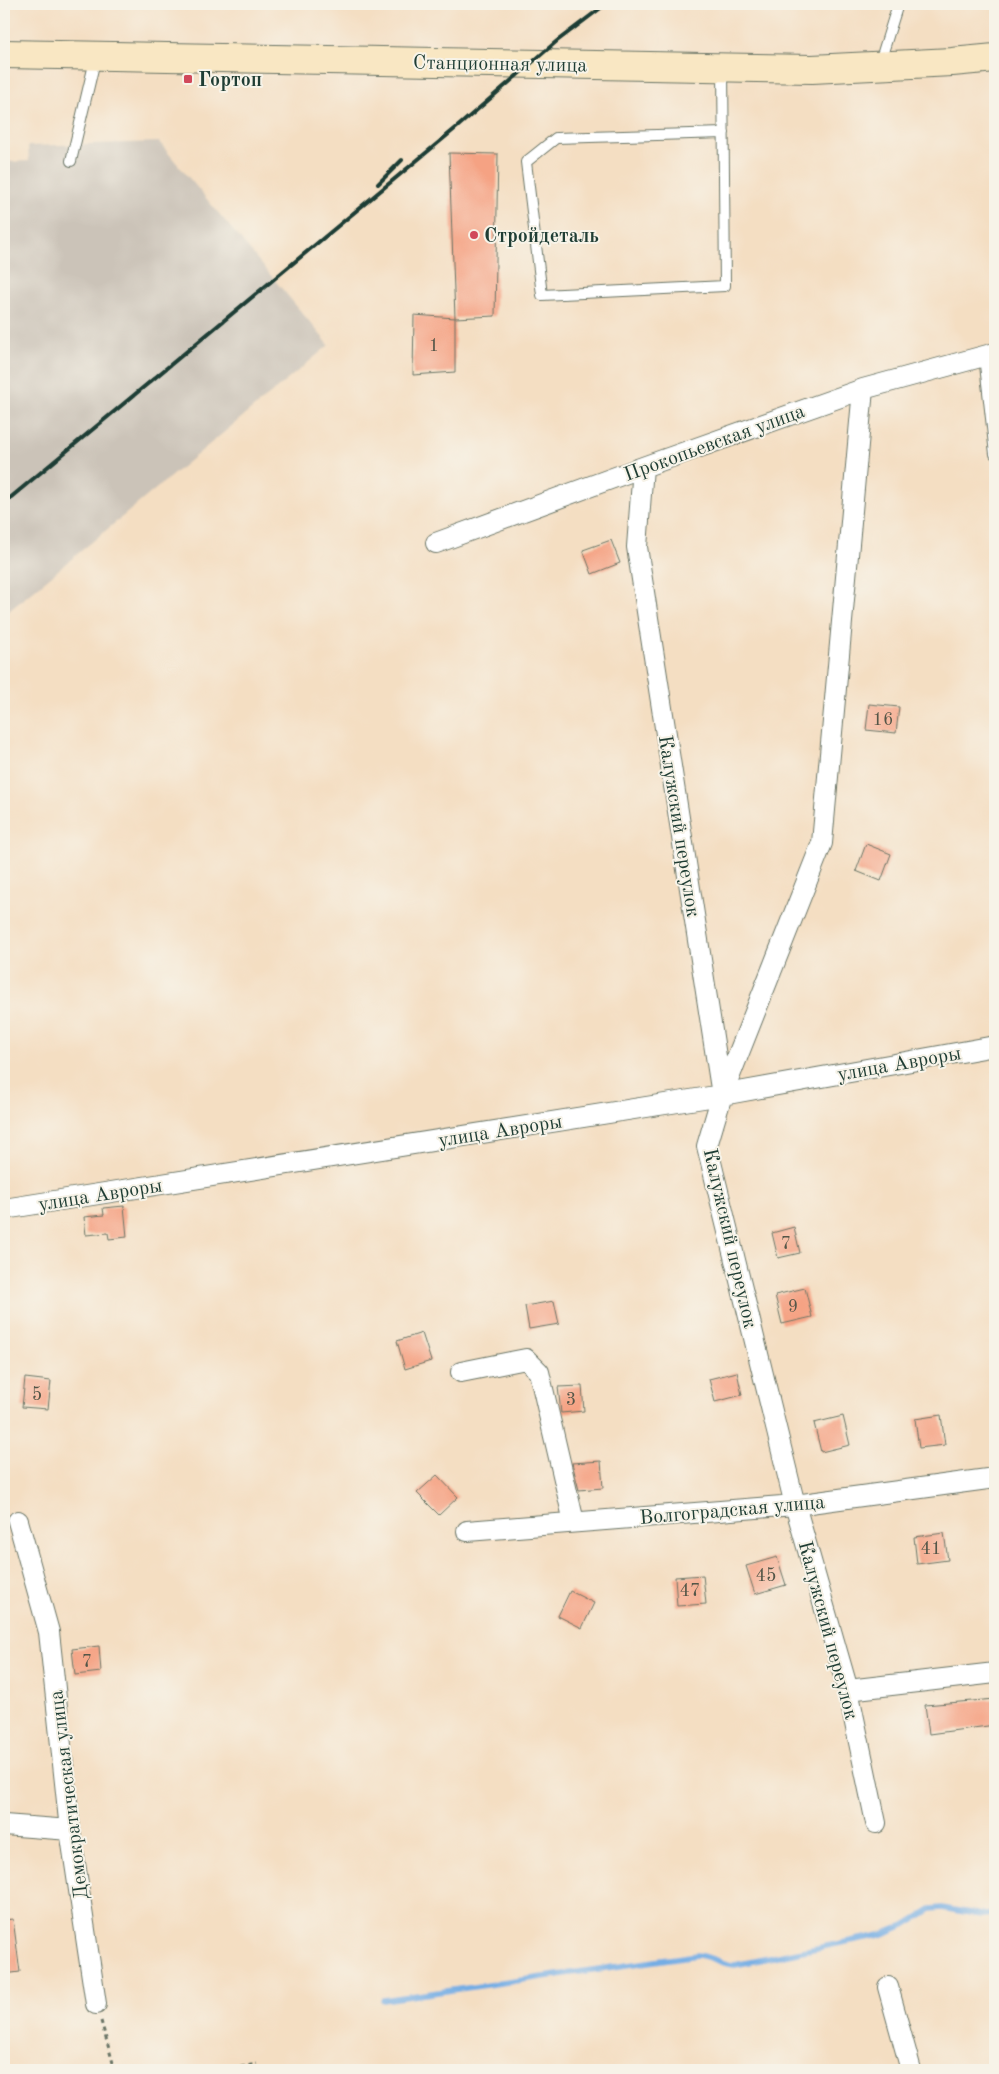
<svg xmlns="http://www.w3.org/2000/svg" width="999" height="2074" viewBox="0 0 999 2074" font-family="'Old Standard TT',serif">
	<rect width="100%" height="100%" fill="#f7f3e8"/>
	<filter id="ink" filterUnits="userSpaceOnUse"><feTurbulence type="fractalNoise" baseFrequency=".02" numOctaves="2"/><feDisplacementMap in="SourceGraphic" scale="10" xChannelSelector="R" yChannelSelector="G"/><feConvolveMatrix kernelMatrix="1 2 1 2 8 2 1 2 1" color-interpolation-filters="sRGB"/></filter>
	<filter id="wash" filterUnits="userSpaceOnUse"><feTurbulence type="fractalNoise" baseFrequency=".0096" numOctaves="4" result="noise"/><feDisplacementMap in="SourceGraphic" scale="20" xChannelSelector="R" yChannelSelector="G"/><feGaussianBlur stdDeviation="1.12" result="paint"/><feColorMatrix in="noise" values="0 0 0 0 0 0 0 0 0 0 0 0 0 0 0 0 0 1.4 0 .05"/><feComposite in="paint" operator="in"/></filter>
	<g filter="url(#wash)">
		<rect width="100%" height="100%" fill="#f4dec2"/>
		<!-- industrial -->
		<path fill="#cbc3b8" d="M 159,142 L 329,345 L 4,615 L 4,162 L 29,161 L 28,146 Z"/>
		<g fill="none" stroke-linecap="round" stroke-linejoin="round">
			<!-- stream -->
			<path stroke="#74ade4" stroke-width="5.5" d="M 383,2000 L 697,1955 C 711,1956 722,1965 735,1965 L 880,1935 L 905,1925 L 931,1909 L 942,1908 L 982,1915 L 995,1914"/>
		</g>
		<g id="blocks">
			<!-- building -->
			<path fill="#f5a283" d="M 449,153 L 498,154 L 495,316 L 455,318 Z
				M 414,315 L 455,318 L 455,372 L 413,375 Z
				M 611,540 L 620,563 L 592,574 L 583,550 Z
				M 869,704 L 899,707 L 896,733 L 866,730 Z
				M 866,844 L 891,854 L 881,881 L 856,871 Z
				M 124,1206 L 127,1237 L 109,1239 L 108,1233 L 86,1235 L 84,1217 L 104,1215 L 103,1208 Z
				M 794,1227 L 800,1253 L 778,1258 L 772,1233 Z
				M 805,1288 L 812,1317 L 782,1324 L 775,1295 Z
				M 554,1301 L 559,1324 L 529,1329 L 525,1306 Z
				M 422,1333 L 431,1361 L 405,1369 L 397,1341 Z
				M 737,1372 L 742,1395 L 715,1402 L 709,1379 Z
				M 25,1378 L 51,1381 L 48,1409 L 22,1407 Z
				M 582,1386 L 584,1411 L 561,1413 L 558,1387 Z
				M 941,1415 L 945,1445 L 919,1448 L 915,1419 Z
				M 843,1416 L 850,1445 L 821,1452 L 814,1423 Z
				M 601,1461 L 603,1488 L 579,1490 L 572,1463 Z
				M 437,1475 L 458,1497 L 439,1515 L 417,1493 Z
				M 944,1533 L 948,1560 L 917,1564 L 914,1537 Z
				M 777,1557 L 786,1585 L 755,1594 L 746,1566 Z
				M 703,1575 L 706,1604 L 677,1606 L 675,1577 Z
				M 570,1591 L 594,1603 L 582,1628 L 558,1616 Z
				M 99,1646 L 101,1672 L 75,1675 L 72,1649 Z
				M 995,1699 L 995,1725 L 929,1734 L 925,1705 Z
				M 13,1919 L 20,1972 L 4,1974 L 4,1920 Z"/>
		</g>
	</g>
	<g filter="url(#ink)">
		<use href="#blocks" fill-opacity="0" stroke="#6a7566" stroke-width="1"/>
		<g fill="none" stroke-linecap="round" stroke-linejoin="round">
			<defs>
				<path id="lane" d="M 879,65 L 898,4
					M 723,68 L 725,286 L 542,295 L 526,162 L 556,138 L 724,133
					M 71,161 L 96,56
					M 984,356 L 995,454"/>
				<path id="street" d="M 643,467 L 637,547 L 722,1095 L 707,1146 L 795,1505 L 848,1690 L 876,1823
					M 436,543 L 643,467 L 863,389 L 995,353
					M 723,1093 L 822,843 L 863,389
					M 4,1209 L 722,1095 L 995,1046
					M 461,1372 L 526,1359 L 539,1372 L 574,1522
					M 18,1521 L 49,1632 L 70,1830 L 96,2004
					M 467,1531 L 795,1505 L 995,1478
					M 848,1690 L 995,1673
					M 4,1825 L 70,1830
					M 888,1987 L 911,2070"/>
				<path id="secondary" d="M 4,54 L 812,69 L 952,62 L 995,58"/>
			</defs>
			<!-- lane casing -->
			<use href="#lane" stroke="#6a7566" stroke-width="12"/>
			<!-- street casing -->
			<use href="#street" stroke="#6a7566" stroke-width="22"/>
			<!-- secondary casing -->
			<use href="#secondary" stroke="#6a7566" stroke-width="30"/>
			<!-- path -->
			<path stroke="#6a7566" stroke-width="3" stroke-dasharray="4 4" stroke-linecap="butt" d="M 101,2021 L 115,2070
				M 225,2070 L 257,2064"/>
			<!-- lane -->
			<use href="#lane" stroke="#fff" stroke-width="10"/>
			<!-- street -->
			<use href="#street" stroke="#fff" stroke-width="20"/>
			<!-- secondary -->
			<use href="#secondary" stroke="#f9e7c3" stroke-width="28"/>
			<!-- rail -->
			<path stroke="#1f3d34" stroke-width="4" d="M 378,184 L 402,160
				M 4,503 L 456,128 L 557,41 L 606,4"/>
		</g>
	</g>
	<!-- markers -->
	<g fill="#d1495b" stroke="#f7f3e8" stroke-width="2">
		<rect x="183" y="74" width="10" height="10" rx="2.5"/>
		<circle cx="474" cy="235" r="5"/>
	</g>
	<g text-anchor="middle" stroke-width="4" stroke-linejoin="round" paint-order="stroke">
		<!-- number labels -->
		<g font-size="18" fill="#545648">
			<text x="434" y="351">1</text>
			<text x="883" y="725">16</text>
			<text x="786" y="1249">7</text>
			<text x="793" y="1312">9</text>
			<text x="37" y="1400">5</text>
			<text x="571" y="1405">3</text>
			<text x="931" y="1554">41</text>
			<text x="766" y="1581">45</text>
			<text x="690" y="1596">47</text>
			<text x="87" y="1667">7</text>
		</g>
		<!-- street labels -->
		<g font-size="20" fill="#1f3d34" stroke="#f7f3e8">
			<text transform="translate(500 63) rotate(1)" y="7">Станционная улица</text>
			<text transform="translate(714 442) rotate(-20)" y="7">Прокопьевская улица</text>
			<text transform="translate(680 826) rotate(81)" y="7">Калужский переулок</text>
			<text transform="translate(899 1063) rotate(-10)" y="7">улица Авроры</text>
			<text transform="translate(500 1130) rotate(-9)" y="7">улица Авроры</text>
			<text transform="translate(100 1194) rotate(-9)" y="7">улица Авроры</text>
			<text transform="translate(731 1238) rotate(77)" y="7">Калужский переулок</text>
			<text transform="translate(732 1509) rotate(-5)" y="7">Волгоградская улица</text>
			<text transform="translate(829 1630) rotate(75)" y="7">Калужский переулок</text>
			<text transform="translate(68 1795) rotate(-97)" y="7">Демократическая улица</text>
		</g>
		<!-- poi labels -->
		<g font-size="20" font-weight="bold" fill="#1f3d34" stroke="#f7f3e8" text-anchor="start">
			<text x="198" y="86">Гортоп</text>
			<text x="484" y="242">Стройдеталь</text>
		</g>
	</g>
	<!-- margin -->
	<rect width="999" height="2074" fill="none" stroke="#f7f3e8" stroke-width="20"/>
</svg>
